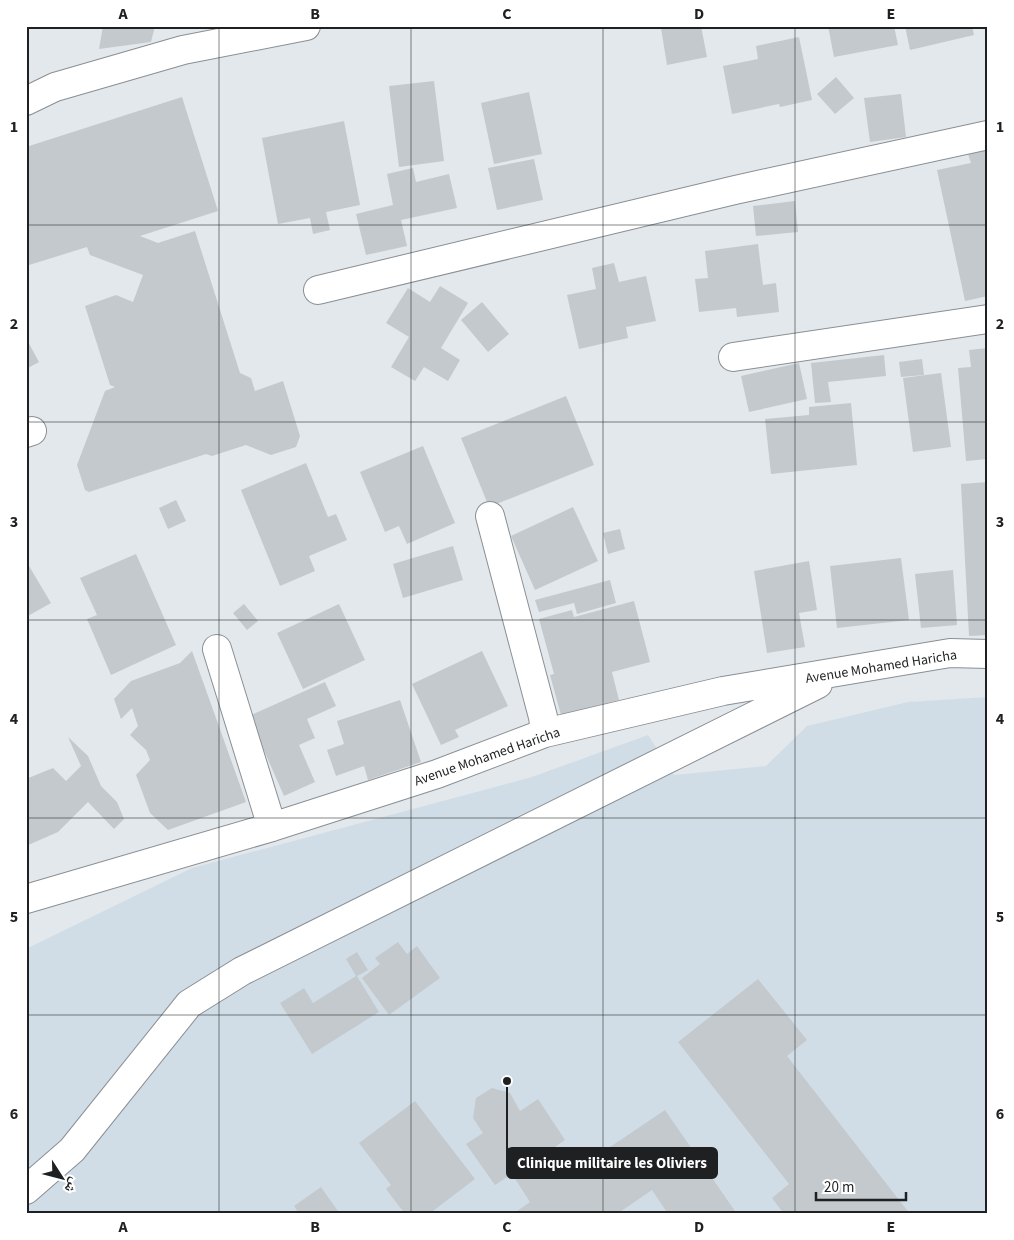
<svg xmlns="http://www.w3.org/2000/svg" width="1014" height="1240" viewBox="0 0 1014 1240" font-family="'Source Sans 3','Noto Naskh Arabic',sans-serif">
	<rect width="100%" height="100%" fill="#e2e8ec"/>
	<!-- built -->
	<path fill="#d1dde6" d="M 988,697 L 988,1214 L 26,1214 L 26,949 L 30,947 L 192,868 L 532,777 L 648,735 L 674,775 L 766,766 L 807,726 L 908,702 Z"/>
	<!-- building -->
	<path fill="#c4c9cd" d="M 103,26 L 155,26 L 151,42 L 99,49 Z
		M 673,26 L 701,26 L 707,57 L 667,65 L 661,28 Z
		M 828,26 L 894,26 L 898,45 L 834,57 Z
		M 905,26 L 972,26 L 974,35 L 910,50 Z
		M 799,37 L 812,100 L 780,107 L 779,104 L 732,114 L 723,66 L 758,59 L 756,46 Z
		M 836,77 L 854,98 L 835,114 L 817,94 Z
		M 434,81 L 444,161 L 399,167 L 389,86 Z
		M 529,92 L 542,154 L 494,164 L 481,103 Z
		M 901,94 L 906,137 L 870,142 L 864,98 Z
		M 182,97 L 218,211 L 140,236 L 158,243 L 195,231 L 240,373 L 251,378 L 255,391 L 283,381 L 300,436 L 296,447 L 271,455 L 246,445 L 212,456 L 206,454 L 89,492 L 85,490 L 77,465 L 105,391 L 115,387 L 110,385 L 85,306 L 116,295 L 133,302 L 143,275 L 90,255 L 87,247 L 26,266 L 26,147 Z
		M 344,121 L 360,205 L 326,212 L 330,230 L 313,234 L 310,218 L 278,224 L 262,138 Z
		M 988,149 L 988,296 L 965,301 L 937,170 L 971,163 L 968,154 Z
		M 534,159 L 543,200 L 497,210 L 488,168 Z
		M 413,168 L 416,182 L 449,174 L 457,208 L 401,220 L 407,246 L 366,255 L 356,214 L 393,205 L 387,174 Z
		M 795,201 L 798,232 L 756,236 L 753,206 Z
		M 758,244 L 763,285 L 776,283 L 779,312 L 737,317 L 736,308 L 699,312 L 695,279 L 708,278 L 705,251 Z
		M 614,263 L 619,282 L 646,276 L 656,321 L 626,327 L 628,338 L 579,349 L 567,295 L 596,289 L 592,268 Z
		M 440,286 L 468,303 L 441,348 L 460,360 L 448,381 L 424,367 L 415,381 L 391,367 L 409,337 L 386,323 L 408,288 L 430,302 Z
		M 482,302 L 509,334 L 488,352 L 461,320 Z
		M 26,338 L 39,362 L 26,369 Z
		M 988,348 L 988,459 L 966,461 L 958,368 L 971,367 L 969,350 Z
		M 884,355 L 886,376 L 828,382 L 831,402 L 815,403 L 811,363 Z
		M 922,359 L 924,375 L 901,377 L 899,362 Z
		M 799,363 L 807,399 L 749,412 L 741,376 Z
		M 941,373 L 951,447 L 913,452 L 903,378 Z
		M 566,396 L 594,465 L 489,507 L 461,438 Z
		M 851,403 L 857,465 L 771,474 L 765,419 L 809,415 L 809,407 Z
		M 423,446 L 455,523 L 407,544 L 399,526 L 385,532 L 360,472 Z
		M 306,463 L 328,517 L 336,514 L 347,540 L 309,556 L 315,571 L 280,586 L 241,490 Z
		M 988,482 L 988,635 L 969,636 L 961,484 Z
		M 176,500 L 186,521 L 168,529 L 159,508 Z
		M 573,507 L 598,561 L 535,590 L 511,536 Z
		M 620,529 L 625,549 L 608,554 L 603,533 Z
		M 453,546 L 463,580 L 403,598 L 393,564 Z
		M 136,554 L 176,645 L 111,675 L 87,619 L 97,615 L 80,578 Z
		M 901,558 L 909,620 L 837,628 L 830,566 Z
		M 26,561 L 51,603 L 26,617 Z
		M 809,561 L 817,610 L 799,613 L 805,647 L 767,653 L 754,571 Z
		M 953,570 L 957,625 L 921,628 L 915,574 Z
		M 610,580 L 616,603 L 577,614 L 574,603 L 539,612 L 535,600 Z
		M 634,601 L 650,662 L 612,672 L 619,700 L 561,715 L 550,675 L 554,674 L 539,619 L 572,610 L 574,617 Z
		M 244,604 L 258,621 L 247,630 L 233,613 Z
		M 339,604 L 365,660 L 303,689 L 277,633 Z
		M 192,651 L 246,802 L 168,830 L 150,813 L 136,775 L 150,760 L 146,750 L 130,735 L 138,726 L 132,708 L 121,719 L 114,699 L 131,681 L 180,663 Z
		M 482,651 L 508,706 L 455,730 L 459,737 L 441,745 L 412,684 Z
		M 325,682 L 336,706 L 307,719 L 315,738 L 299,745 L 315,782 L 284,796 L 249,716 Z
		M 400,700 L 421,762 L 368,780 L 364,766 L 336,776 L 327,750 L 344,744 L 337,721 Z
		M 68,737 L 88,756 L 101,786 L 117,802 L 124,819 L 114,829 L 88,802 L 58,832 L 26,846 L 26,779 L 53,768 L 66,781 L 81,766 Z
		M 398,942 L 407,954 L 417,946 L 440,978 L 389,1015 L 362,978 L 380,964 L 375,958 Z
		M 357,952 L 368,970 L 357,976 L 379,1012 L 312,1054 L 280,1003 L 304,988 L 313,1003 L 356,976 L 346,959 Z
		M 758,979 L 807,1040 L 787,1056 L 910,1214 L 784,1214 L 772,1198 L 789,1184 L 678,1042 Z
		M 492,1088 L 510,1093 L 520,1111 L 538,1099 L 565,1140 L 546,1153 L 564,1178 L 665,1110 L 737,1214 L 668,1214 L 652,1190 L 617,1214 L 513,1214 L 530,1202 L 512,1174 L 495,1185 L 466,1144 L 483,1133 L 473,1118 L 476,1098 Z
		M 415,1101 L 475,1179 L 429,1214 L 405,1214 L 386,1189 L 391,1185 L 359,1143 Z
		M 321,1187 L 340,1214 L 299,1214 L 294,1206 Z"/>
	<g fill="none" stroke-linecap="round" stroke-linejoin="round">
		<defs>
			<path id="minor" d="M 26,101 L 55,87 L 183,50 L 306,26
				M 318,290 L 735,190 L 988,135
				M 733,357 L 988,319
				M 26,433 L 32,431
				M 490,516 L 543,717 L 545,733
				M 217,649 L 272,827
				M 26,899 L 272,827 L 437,774 L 545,733 L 723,691 L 950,653 L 988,654
				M 26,1190 L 72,1150 L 189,1004 L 242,971 L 818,684"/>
		</defs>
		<!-- minor casing -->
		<use href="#minor" stroke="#8a8f93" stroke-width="30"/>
		<!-- minor -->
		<use href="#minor" stroke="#fff" stroke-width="28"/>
	</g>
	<!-- grid -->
	<path fill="none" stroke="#1e2021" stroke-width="1" stroke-opacity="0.55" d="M 219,26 L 219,1214M 411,26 L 411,1214M 603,26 L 603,1214M 795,26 L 795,1214M 26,225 L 988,225M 26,422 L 988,422M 26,620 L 988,620M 26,818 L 988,818M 26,1015 L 988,1015"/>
	<g text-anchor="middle" stroke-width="4.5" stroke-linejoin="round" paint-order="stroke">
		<!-- street labels -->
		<g font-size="14" fill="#1e2021" stroke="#fff">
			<text transform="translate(881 666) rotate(-9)" y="5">Avenue Mohamed Haricha</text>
			<text transform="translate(487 756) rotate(-19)" y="5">Avenue Mohamed Haricha</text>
		</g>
	</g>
	<!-- callouts -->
	<path fill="none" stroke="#1e2021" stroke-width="2" d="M507 1081L507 1163"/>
	<circle fill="#1e2021" stroke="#fff" stroke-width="2" cx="507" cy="1081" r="5"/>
	<rect fill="#1e2021" stroke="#1e2021" stroke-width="2" x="507" y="1148" width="210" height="30" rx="5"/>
	<g font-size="15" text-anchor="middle" font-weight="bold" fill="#fff">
		<text x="612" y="1168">Clinique militaire les Oliviers</text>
	</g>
	<!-- border -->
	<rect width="1014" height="1240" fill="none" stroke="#ffffff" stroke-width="55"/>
	<!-- north arrow -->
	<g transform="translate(62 1178) rotate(126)" stroke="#ffffff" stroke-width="4" paint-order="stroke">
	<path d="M0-4L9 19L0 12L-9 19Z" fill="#1e2021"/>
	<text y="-8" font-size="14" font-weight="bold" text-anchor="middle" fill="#1e2021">ش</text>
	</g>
	<!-- scale -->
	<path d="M816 1192v8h90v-8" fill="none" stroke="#1e2021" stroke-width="2.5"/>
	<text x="824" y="1192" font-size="15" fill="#1e2021" stroke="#ffffff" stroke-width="4" paint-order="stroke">20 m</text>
	<rect x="28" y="28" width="958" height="1184" fill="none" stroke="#1e2021" stroke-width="2"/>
	<g font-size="16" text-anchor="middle" font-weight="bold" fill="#1e2021">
		<text x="123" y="19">A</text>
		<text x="315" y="19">B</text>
		<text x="507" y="19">C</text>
		<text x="699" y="19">D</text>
		<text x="891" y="19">E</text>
		<text x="14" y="132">1</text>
		<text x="1000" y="132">1</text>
		<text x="14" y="329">2</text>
		<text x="1000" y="329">2</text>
		<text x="14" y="527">3</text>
		<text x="1000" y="527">3</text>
		<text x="14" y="724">4</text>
		<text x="1000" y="724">4</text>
		<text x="14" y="922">5</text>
		<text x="1000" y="922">5</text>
		<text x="14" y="1119">6</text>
		<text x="1000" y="1119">6</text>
		<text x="123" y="1232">A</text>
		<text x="315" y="1232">B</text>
		<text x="507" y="1232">C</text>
		<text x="699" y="1232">D</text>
		<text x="891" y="1232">E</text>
	</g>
</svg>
